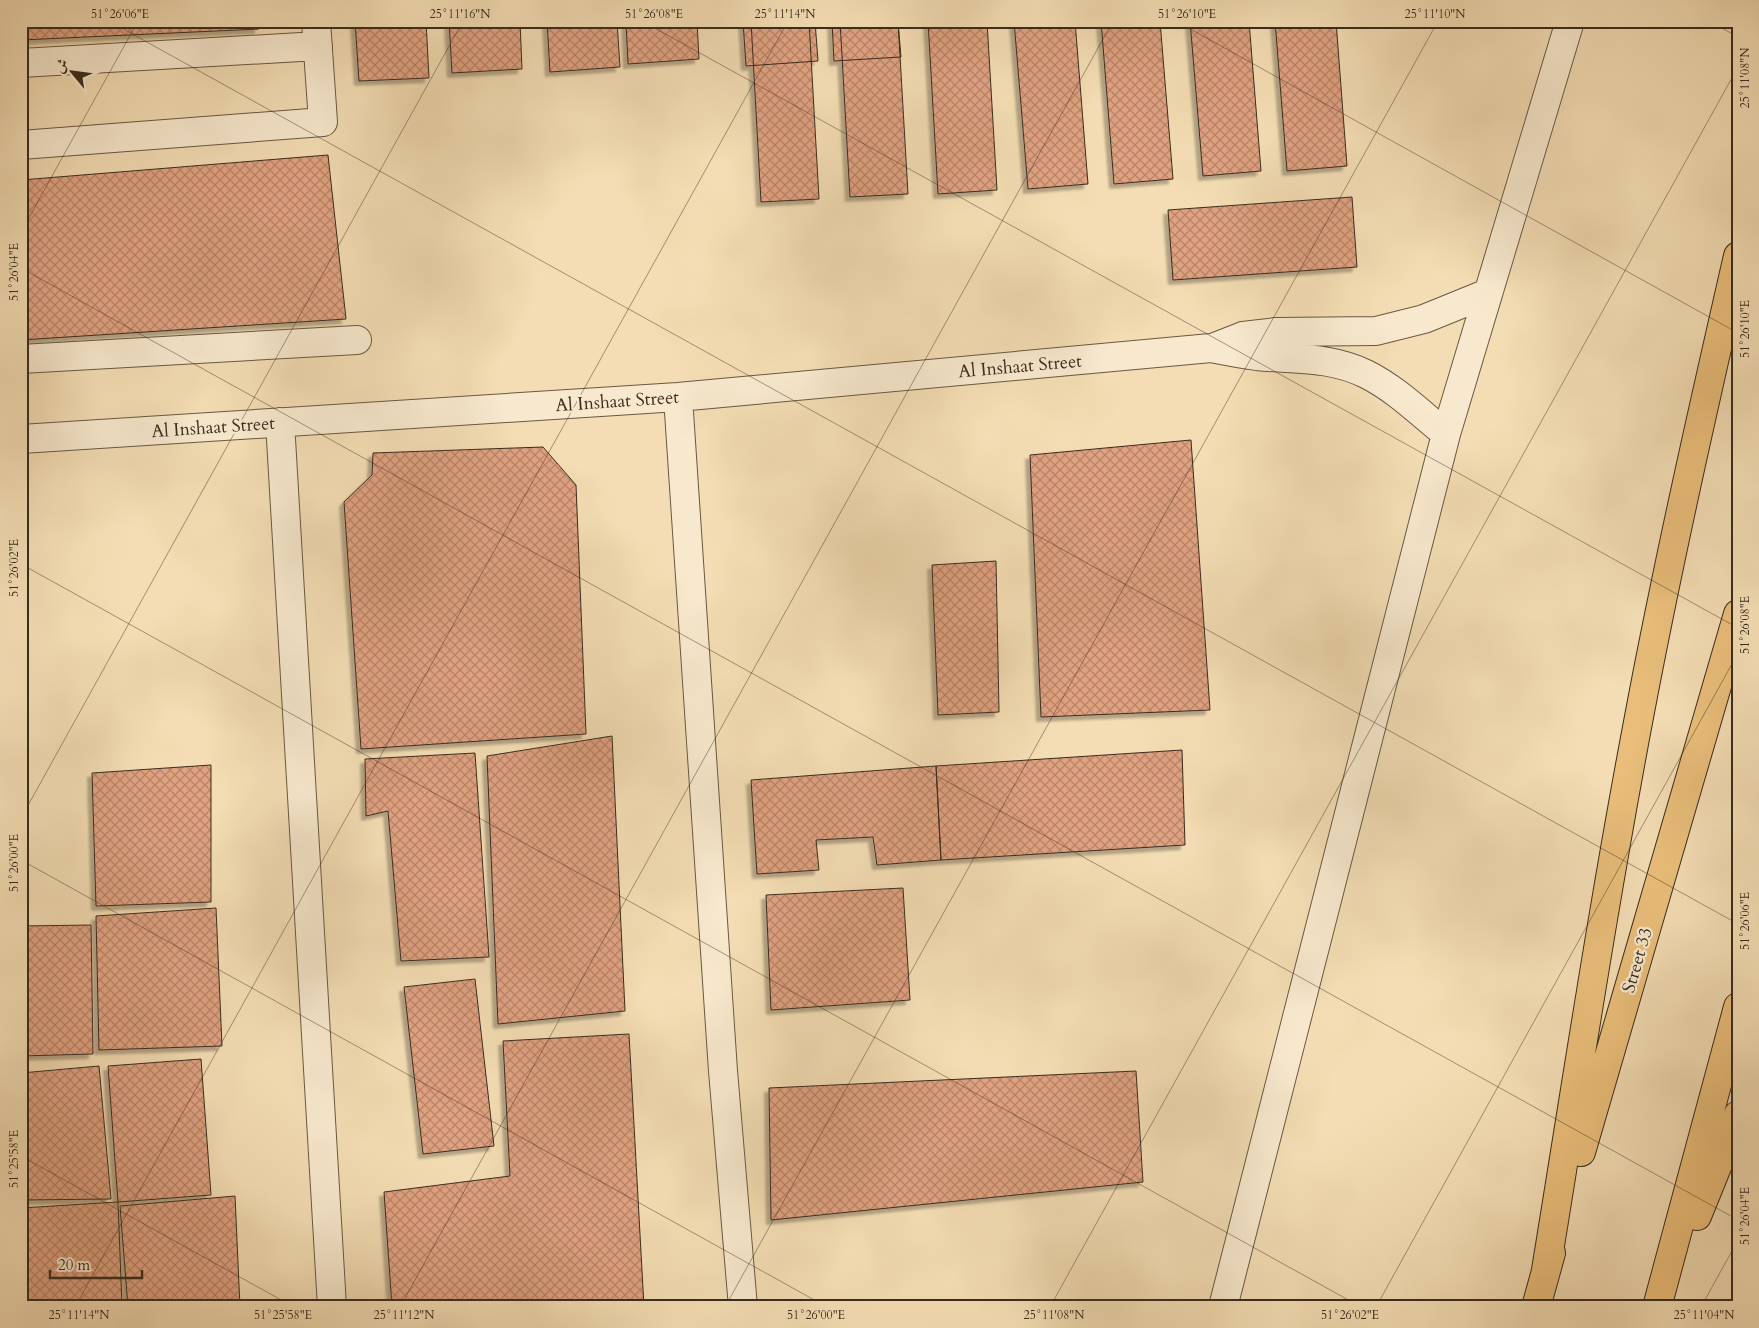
<svg xmlns="http://www.w3.org/2000/svg" width="1759" height="1328" viewBox="0 0 1759 1328" font-family="Cardo,Amiri,serif">
	<defs>
		<pattern id="building-cross-hatch" width="8" height="8" patternUnits="userSpaceOnUse" patternTransform="scale(1.25)"><rect width="8" height="8" fill="#e1a281"/><path d="M0 0l8 8M0 8l8-8" fill="none" stroke="#b78469"/></pattern>
		<filter id="shadow"><feDropShadow dx="-4.5" dy="4.5" stdDeviation="1" flood-color="#0004"/></filter>
	</defs>
	<rect width="100%" height="100%" fill="#f4ddb4"/>
	<filter id="stains"><feTurbulence type="fractalNoise" baseFrequency=".004" numOctaves="4"/><feColorMatrix values="0 0 0 0 .2 0 0 0 0 .09 0 0 0 0 .02 0 0 0 .5 -.17"/></filter>
	<radialGradient id="worn" r=".72"><stop offset=".6" stop-color="#630" stop-opacity="0"/><stop offset="1" stop-color="#630" stop-opacity=".3"/></radialGradient>
	<!-- building -->
	<path fill="url(#building-cross-hatch)" stroke="#392c1f" filter="url(#shadow)" d="M 21,21 L 259,21 L 259,29 L 21,40 Z
		M 355,21 L 426,21 L 429,78 L 359,81 Z
		M 449,21 L 520,21 L 522,69 L 452,73 Z
		M 547,21 L 617,21 L 620,67 L 550,72 Z
		M 626,21 L 697,21 L 699,59 L 628,64 Z
		M 743,21 L 815,21 L 818,61 L 746,66 Z
		M 751,21 L 809,21 L 819,199 L 761,202 Z
		M 832,21 L 898,21 L 901,57 L 834,61 Z
		M 840,21 L 898,21 L 908,194 L 850,197 Z
		M 928,21 L 987,21 L 997,190 L 938,194 Z
		M 1014,21 L 1075,21 L 1088,184 L 1028,189 Z
		M 1101,21 L 1160,21 L 1173,179 L 1114,184 Z
		M 1190,21 L 1249,21 L 1261,171 L 1203,176 Z
		M 1275,21 L 1336,21 L 1347,166 L 1287,171 Z
		M 328,155 L 346,319 L 21,340 L 21,180 Z
		M 1352,197 L 1357,267 L 1173,280 L 1168,210 Z
		M 1191,440 L 1210,710 L 1041,717 L 1030,455 Z
		M 543,447 L 576,485 L 586,734 L 361,749 L 344,502 L 372,475 L 373,453 Z
		M 996,561 L 999,712 L 938,715 L 932,565 Z
		M 612,736 L 625,1011 L 498,1024 L 487,756 Z
		M 1182,750 L 1185,845 L 941,860 L 936,766 Z
		M 475,753 L 489,957 L 401,961 L 388,811 L 366,816 L 365,759 Z
		M 211,765 L 211,902 L 96,906 L 92,773 Z
		M 936,766 L 941,860 L 877,865 L 873,837 L 816,840 L 819,870 L 757,874 L 751,780 Z
		M 903,888 L 910,1000 L 771,1010 L 766,895 Z
		M 216,908 L 222,1046 L 99,1050 L 96,916 Z
		M 91,925 L 93,1054 L 21,1056 L 21,926 Z
		M 475,979 L 494,1146 L 423,1154 L 404,987 Z
		M 629,1034 L 644,1307 L 392,1307 L 384,1192 L 510,1176 L 503,1041 Z
		M 201,1059 L 211,1195 L 118,1202 L 108,1066 Z
		M 99,1066 L 111,1199 L 21,1200 L 21,1073 Z
		M 1136,1071 L 1143,1182 L 771,1220 L 769,1088 Z
		M 235,1196 L 240,1307 L 128,1307 L 120,1206 Z
		M 118,1202 L 122,1307 L 21,1307 L 21,1208 Z"/>
	<g fill="none" stroke-linecap="round" stroke-linejoin="round">
		<defs>
			<path id="minor" d="M 21,63 L 318,46
				M 21,145 L 323,122 L 316,21
				M 1215,347 L 1243,336 L 1276,332 L 1376,331 L 1424,319 L 1488,293
				M 21,359 L 357,340
				M 678,397 L 723,1071 L 743,1307
				M 280,422 L 332,1307
				M 21,439 L 678,397 L 1211,348 C 1226,351 1242,354 1257,356 C 1295,360 1329,356 1366,374 C 1396,389 1420,413 1446,434
				M 1223,1307 L 1446,434 L 1570,21"/>
			<path id="highway" d="M 1581,1152 L 1738,614
				M 1697,1216 L 1738,1115
				M 1546,1270 C 1576,1086 1604,901 1639,717 C 1668,563 1703,409 1738,256
				M 1536,1307 L 1551,1253
				M 1657,1307 L 1738,1007"/>
		</defs>
		<!-- minor casing -->
		<use href="#minor" stroke="#685844" stroke-width="30"/>
		<!-- highway casing -->
		<use href="#highway" stroke="#392c1f" stroke-width="30"/>
		<!-- minor -->
		<use href="#minor" stroke="#f8e9ce" stroke-width="28"/>
		<!-- highway -->
		<use href="#highway" stroke="#eabe7a" stroke-width="28"/>
	</g>
	<!-- ticks -->
	<path fill="none" stroke="#392c1f" stroke-width="1" stroke-opacity="0.45" d="M 109,21 L 1738,924M 642,21 L 1738,628M 1176,21 L 1738,333M 1709,21 L 1738,37M 21,232 L 138,21M 21,268 L 1738,1220M 21,564 L 1361,1307M 21,818 L 463,21M 21,860 L 827,1307M 21,1156 L 294,1307M 75,1307 L 788,21M 400,1307 L 1113,21M 725,1307 L 1438,21M 1050,1307 L 1738,67M 1376,1307 L 1738,653M 1701,1307 L 1738,1240"/>
	<g text-anchor="middle" stroke-width="4.5" stroke-linejoin="round" paint-order="stroke">
		<!-- street labels -->
		<g font-size="18" fill="#392c1f" stroke="#f8e9ce">
			<text transform="translate(1020 366) rotate(-5)" y="6">Al Inshaat Street</text>
			<text transform="translate(617 401) rotate(-4)" y="6">Al Inshaat Street</text>
			<text transform="translate(213 427) rotate(-4)" y="6">Al Inshaat Street</text>
			<text transform="translate(1637 960) rotate(-74)" y="6">Street 33</text>
		</g>
	</g>
	<!-- margin -->
	<rect width="1759" height="1328" fill="none" stroke="#f4ddb4" stroke-width="55"/>
	<!-- north arrow -->
	<g transform="translate(72 72) rotate(299)" stroke="#f8e9ce" stroke-width="4" paint-order="stroke">
	<path d="M0-4L9 19L0 12L-9 19Z" fill="#392c1f"/>
	<text y="-8" font-size="14" font-weight="bold" text-anchor="middle" fill="#392c1f">ش</text>
	</g>
	<!-- scale -->
	<path d="M50 1270v8h92v-8" fill="none" stroke="#392c1f" stroke-width="2.5"/>
	<text x="58" y="1270" font-size="15" fill="#392c1f" stroke="#f8e9ce" stroke-width="4" paint-order="stroke">20 m</text>
	<rect x="28" y="28" width="1704" height="1272" fill="none" stroke="#392c1f" stroke-width="2"/>
	<g font-size="12" text-anchor="middle" fill="#392c1f">
		<text x="120" y="18">51°26'06"E</text>
		<text x="460" y="18">25°11'16"N</text>
		<text x="654" y="18">51°26'08"E</text>
		<text x="785" y="18">25°11'14"N</text>
		<text x="1187" y="18">51°26'10"E</text>
		<text x="1435" y="18">25°11'10"N</text>
		<text transform="translate(1745 78) rotate(-90)" y="4">25°11'08"N</text>
		<text transform="translate(14 272) rotate(-90)" y="4">51°26'04"E</text>
		<text transform="translate(1745 329) rotate(-90)" y="4">51°26'10"E</text>
		<text transform="translate(14 568) rotate(-90)" y="4">51°26'02"E</text>
		<text transform="translate(1745 625) rotate(-90)" y="4">51°26'08"E</text>
		<text transform="translate(14 863) rotate(-90)" y="4">51°26'00"E</text>
		<text transform="translate(1745 921) rotate(-90)" y="4">51°26'06"E</text>
		<text transform="translate(14 1159) rotate(-90)" y="4">51°25'58"E</text>
		<text transform="translate(1745 1216) rotate(-90)" y="4">51°26'04"E</text>
		<text x="79" y="1319">25°11'14"N</text>
		<text x="283" y="1319">51°25'58"E</text>
		<text x="404" y="1319">25°11'12"N</text>
		<text x="816" y="1319">51°26'00"E</text>
		<text x="1054" y="1319">25°11'08"N</text>
		<text x="1350" y="1319">51°26'02"E</text>
		<text x="1704" y="1319">25°11'04"N</text>
	</g>
	<rect width="100%" height="100%" filter="url(#stains)"/>
	<rect width="100%" height="100%" fill="url(#worn)"/>
</svg>
